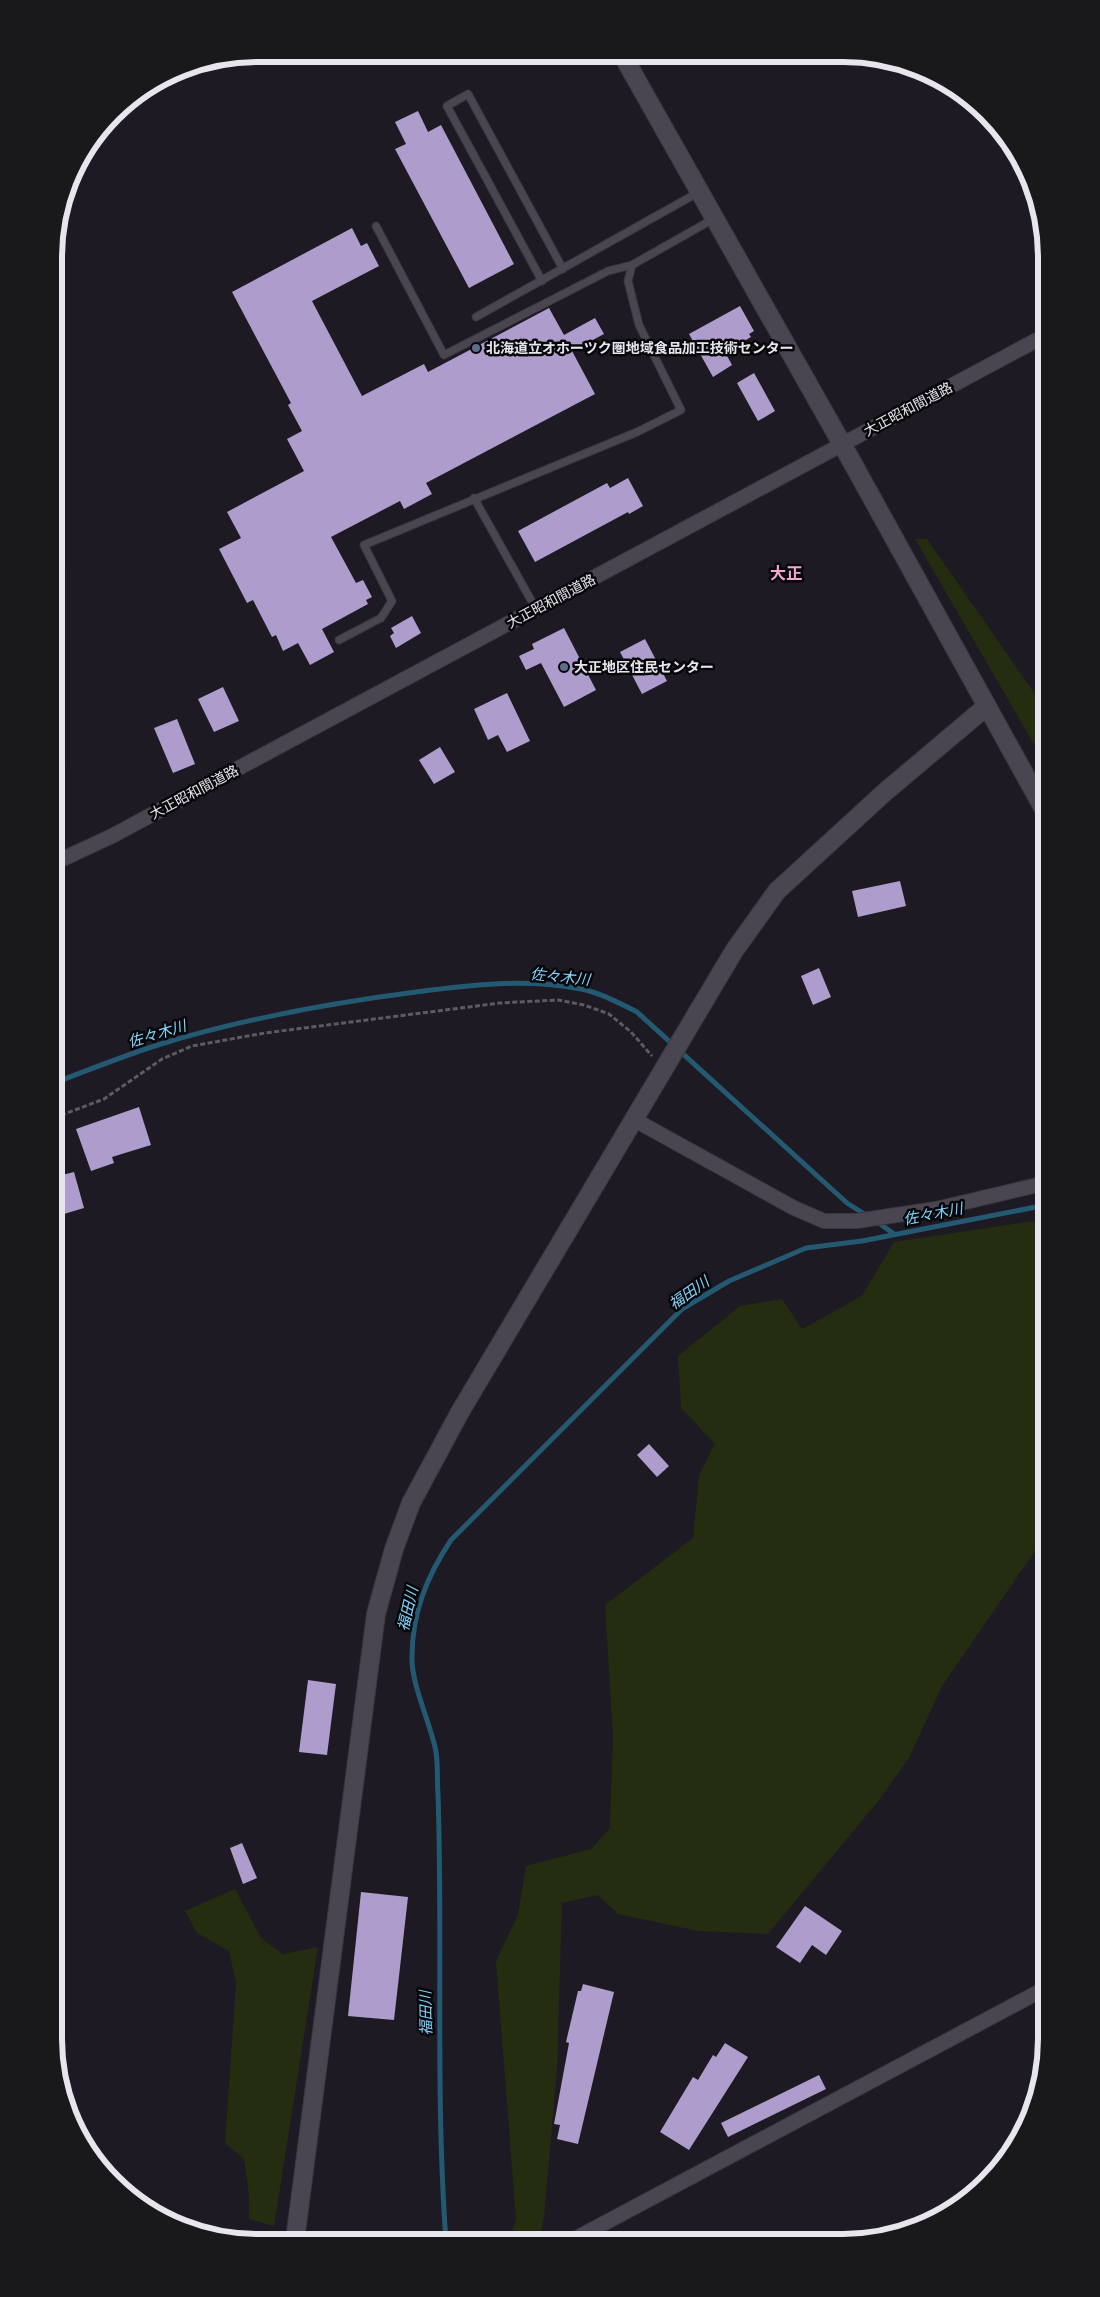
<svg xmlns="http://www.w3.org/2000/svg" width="1100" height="2297" viewBox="0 0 1100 2297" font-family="'Times New Roman','Noto Sans JP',serif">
	<rect width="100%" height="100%" fill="#1d1a24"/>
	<!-- green -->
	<path fill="#242d10" d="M 915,539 L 927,539 L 1046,710 L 1046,765 Z
		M 1046,1219 L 1046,1535 L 942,1686 L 909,1758 L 879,1800 L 768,1934 L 698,1931 L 618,1914 L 598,1895 L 562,1903 L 557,2070 L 544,2217 L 539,2241 L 509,2241 L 516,2220 L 496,1961 L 518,1915 L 526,1866 L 591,1849 L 610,1828 L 613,1736 L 605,1605 L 693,1538 L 699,1475 L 715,1444 L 681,1408 L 678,1356 L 740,1306 L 782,1299 L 802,1329 L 862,1296 L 894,1242 Z
		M 235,1889 L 261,1938 L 283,1954 L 318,1947 L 274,2226 L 249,2219 L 249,2195 L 244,2159 L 225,2143 L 236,1983 L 229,1951 L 197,1933 L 185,1911 Z"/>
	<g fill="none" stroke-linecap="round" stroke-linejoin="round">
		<!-- stream -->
		<path stroke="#245972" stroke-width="5" d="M 54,1083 C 89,1070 125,1055 161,1044 C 243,1019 330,1003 416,992 C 470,985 526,978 581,989 C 601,993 619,1003 637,1012 L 847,1203 L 869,1217
			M 876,1221 L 894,1234
			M 446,2241 C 435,2092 443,1943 438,1794 C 437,1780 438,1765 436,1752 C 431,1724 411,1684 412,1657 C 412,1613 427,1576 451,1540 L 682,1309 L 729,1281 L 806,1248 L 862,1241 L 1046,1205"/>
	</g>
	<!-- building -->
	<path fill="#ae9dcc" d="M 418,111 L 428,132 L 441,125 L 514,264 L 469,288 L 395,149 L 406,144 L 395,122 Z
		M 352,228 L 361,246 L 367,243 L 379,266 L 312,301 L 362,396 L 424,364 L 428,372 L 549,308 L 564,335 L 595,318 L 604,334 L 572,351 L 595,394 L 426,483 L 432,494 L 404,509 L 400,501 L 331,537 L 356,583 L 363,580 L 372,597 L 366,600 L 368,604 L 322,629 L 334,652 L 310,665 L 298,643 L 283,651 L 276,635 L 272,637 L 253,600 L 247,603 L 219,549 L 241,538 L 227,512 L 304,471 L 287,439 L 302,431 L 288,405 L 291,403 L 232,292 Z
		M 740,306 L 754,331 L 749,334 L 751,337 L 725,352 L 732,365 L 713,377 L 689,334 Z
		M 754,373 L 775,411 L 758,421 L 737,383 Z
		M 628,478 L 643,506 L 629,514 L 628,512 L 535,562 L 518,531 L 607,483 L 610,488 Z
		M 412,616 L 421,633 L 396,648 L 390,636 L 394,633 L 391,628 Z
		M 564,628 L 596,690 L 564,707 L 541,663 L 526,670 L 519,656 L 534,649 L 532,644 Z
		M 645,639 L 667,681 L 642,694 L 620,652 Z
		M 223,687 L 239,721 L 214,732 L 198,699 Z
		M 507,693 L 530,741 L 507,752 L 498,735 L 488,740 L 474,709 Z
		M 177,719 L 195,764 L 173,773 L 154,728 Z
		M 440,747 L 455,772 L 434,784 L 419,760 Z
		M 900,881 L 906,906 L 858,917 L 852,891 Z
		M 819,968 L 831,997 L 813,1005 L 801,976 Z
		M 139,1107 L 151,1145 L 112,1157 L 114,1163 L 91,1171 L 76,1129 Z
		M 74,1172 L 84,1208 L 57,1216 L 54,1204 L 54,1177 Z
		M 649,1444 L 669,1466 L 657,1477 L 637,1455 Z
		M 308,1680 L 336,1684 L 327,1755 L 299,1752 Z
		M 242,1843 L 257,1878 L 243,1884 L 230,1848 Z
		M 361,1892 L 408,1897 L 394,2020 L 348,2016 Z
		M 805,1906 L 842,1931 L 826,1955 L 812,1945 L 800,1963 L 776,1947 Z
		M 583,1984 L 614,1992 L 578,2144 L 557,2139 L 560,2125 L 554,2124 L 569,2043 L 566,2042 L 578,1991 L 581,1991 Z
		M 725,2043 L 748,2057 L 689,2150 L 660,2132 L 693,2077 L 698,2080 L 713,2055 L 716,2057 Z
		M 819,2075 L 826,2089 L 728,2137 L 721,2123 Z"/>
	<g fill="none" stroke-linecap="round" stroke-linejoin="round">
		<defs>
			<path id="service" d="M 376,226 L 444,355 L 608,271 L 632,265 L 715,218
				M 542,281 L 447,106 L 468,94 L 563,269
				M 476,317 L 699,192
				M 474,498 L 536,609
				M 339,640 L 381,618 L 392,601 L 364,545 L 637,432 L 681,410 L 639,325 L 628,281 L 632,265"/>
			<path id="minor" d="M 54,863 L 112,836 L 1046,335
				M 633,1119 L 794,1208 L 824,1221 L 857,1221 L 936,1209 L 1046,1183
				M 569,2242 L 1046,1988"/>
			<path id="tertiary" d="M 623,56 L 842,444 L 1046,813
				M 295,2240 L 376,1614 L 394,1549 L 411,1503 L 460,1412 L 734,951 L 777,891 L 885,792 L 987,706"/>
		</defs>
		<!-- service casing -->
		<use href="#service" stroke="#39363e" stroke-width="9"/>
		<!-- minor casing -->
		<use href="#minor" stroke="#39363e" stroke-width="16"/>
		<!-- tertiary casing -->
		<use href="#tertiary" stroke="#39363e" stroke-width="20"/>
		<!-- path -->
		<path stroke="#5d5a63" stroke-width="3" stroke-dasharray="5 2.5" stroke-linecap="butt" d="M 54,1118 L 104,1099 L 162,1059 L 192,1046 L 265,1033 L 500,1003 L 558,1000 L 584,1005 L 609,1014 L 631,1032 L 652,1056"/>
		<!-- service -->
		<use href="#service" stroke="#4a4651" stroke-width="7"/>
		<!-- minor -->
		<use href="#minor" stroke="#4a4651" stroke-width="14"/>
		<!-- tertiary -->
		<use href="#tertiary" stroke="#4a4651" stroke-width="18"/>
	</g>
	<!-- markers -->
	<g fill="#5c6f8a" stroke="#070609" stroke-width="2">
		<circle cx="476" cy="348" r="5"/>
		<circle cx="564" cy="667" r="5"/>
	</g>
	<g text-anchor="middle" stroke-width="5" stroke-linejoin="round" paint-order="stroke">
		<!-- poi labels -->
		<g font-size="14" font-weight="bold" fill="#e8e6ed" stroke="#070609" text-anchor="start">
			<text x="486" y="353">北海道立オホーツク圏地域食品加工技術センター</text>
			<text x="574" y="672">大正地区住民センター</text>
		</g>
		<!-- street labels -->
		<g font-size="14" fill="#e8e6ed" stroke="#070609">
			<text transform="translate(908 409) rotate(-28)" y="5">大正昭和間道路</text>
			<text transform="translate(551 601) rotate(-28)" y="5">大正昭和間道路</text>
			<text transform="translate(194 792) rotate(-28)" y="5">大正昭和間道路</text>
		</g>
		<!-- water labels -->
		<g font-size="15" font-style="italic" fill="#82d5fe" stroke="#070609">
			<text transform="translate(560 977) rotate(6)" y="5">佐々木川</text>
			<text transform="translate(157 1034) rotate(-17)" y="5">佐々木川</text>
			<text transform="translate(933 1214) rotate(-11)" y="5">佐々木川</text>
			<text transform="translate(689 1293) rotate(-35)" y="5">福田川</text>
			<text transform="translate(408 1609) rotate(-77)" y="5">福田川</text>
			<text transform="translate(426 2013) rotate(-91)" y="5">福田川</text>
		</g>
		<!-- quarter labels -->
		<g font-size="16" font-weight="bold" fill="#f0a8d3" stroke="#070609">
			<text x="786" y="579">大正</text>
		</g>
	</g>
	<!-- crop -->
	<path d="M0 0H1100V2297H0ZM257 62H843A195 195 0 0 1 1038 257V2039A195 195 0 0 1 843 2234H257A195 195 0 0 1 62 2039V257A195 195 0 0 1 257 62Z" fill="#19181b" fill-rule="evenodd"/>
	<path fill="none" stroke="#e8e6ed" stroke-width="6" d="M257 62H843A195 195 0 0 1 1038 257V2039A195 195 0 0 1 843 2234H257A195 195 0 0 1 62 2039V257A195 195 0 0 1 257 62Z"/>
</svg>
